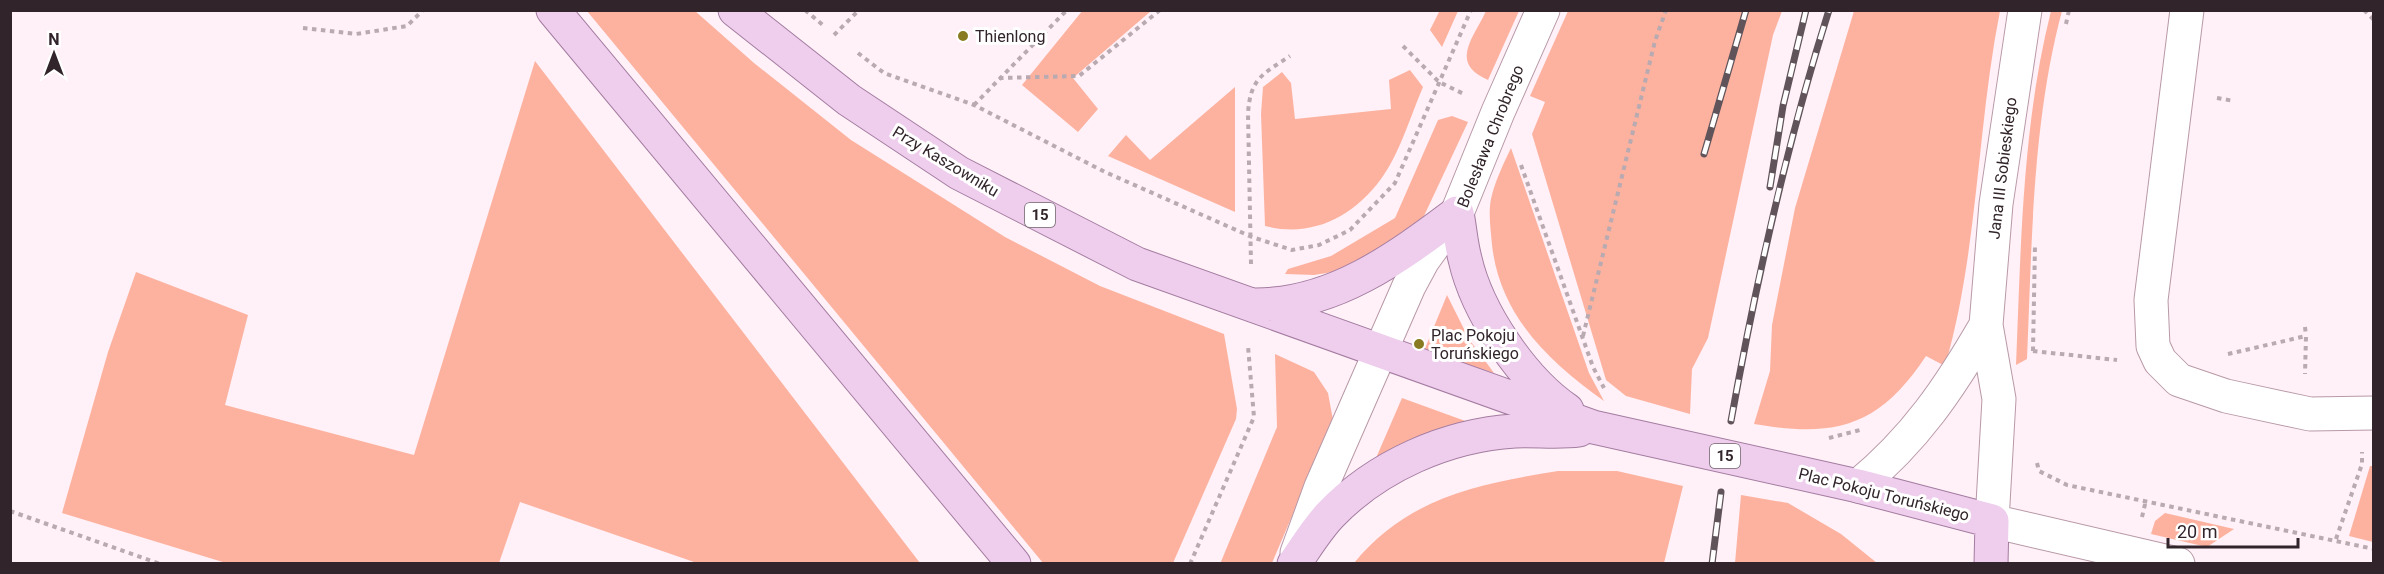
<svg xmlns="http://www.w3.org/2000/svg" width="2384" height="574" viewBox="0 0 2384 574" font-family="Roboto,sans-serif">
	<rect width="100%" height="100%" fill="#fff1f7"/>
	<!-- green -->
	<path fill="#fdb2a0" d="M 1083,10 L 1151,11 L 1073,78 L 1098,109 L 1078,132 L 1022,85 Z
		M 1440,10 L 1458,11 L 1442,47 L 1430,30 Z
		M 587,11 L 695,11 L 754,63 L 851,140 L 1005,237 L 1100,286 L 1224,334 L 1237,409 L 1236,419 L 1173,563 L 1043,563 Z
		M 1486,11 L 1519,11 L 1488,80 C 1449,63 1473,39 1486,11 Z
		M 1568,11 L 1782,11 L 1773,35 L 1708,338 L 1692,369 L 1690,414 L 1626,396 L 1606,380 L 1532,134 L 1545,102 L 1530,96 Z
		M 1854,11 L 2000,11 C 1977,126 1978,254 1945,366 L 1926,356 C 1879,427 1835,438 1754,424 L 1770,371 L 1772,325 L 1795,208 Z
		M 2051,11 L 2062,11 C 2032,123 2032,244 2027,359 L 2016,365 C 2021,247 2022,126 2051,11 Z
		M 535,61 L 920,563 L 697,563 L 520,502 L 499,563 L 226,563 L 62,513 L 108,352 L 136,272 L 248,315 L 225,405 L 414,455 Z
		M 1410,70 L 1423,87 C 1411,115 1399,155 1381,179 C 1353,217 1312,238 1265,226 L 1261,114 L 1263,87 L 1282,72 L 1291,83 L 1295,119 L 1391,109 L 1389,80 Z
		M 1235,87 L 1235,212 L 1108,156 L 1126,135 L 1150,160 Z
		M 1452,116 L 1468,122 L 1424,216 L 1407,234 L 1339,271 L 1314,275 L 1285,274 L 1288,269 L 1331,256 L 1395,218 L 1438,120 Z
		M 1511,148 L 1589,373 L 1604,401 C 1549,362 1500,316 1492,245 C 1491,231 1488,214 1491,199 C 1495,181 1503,165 1511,148 Z
		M 1447,295 L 1469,339 L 1494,373 L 1424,351 Z
		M 1275,354 L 1314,372 L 1328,393 L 1333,420 L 1272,563 L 1220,564 L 1277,427 Z
		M 1402,398 L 1468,422 L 1429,432 L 1376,458 Z
		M 2370,466 L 2374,466 L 2373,542 L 2349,536 Z
		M 1558,471 L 1617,471 L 1683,486 L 1664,563 L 1354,563 C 1408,497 1479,484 1558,471 Z
		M 1741,495 L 1788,503 L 1841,534 L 1877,563 L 1735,563 Z
		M 2165,513 L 2234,529 L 2207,547 L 2151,534 L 2155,521 Z"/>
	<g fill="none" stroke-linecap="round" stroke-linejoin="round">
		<defs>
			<path id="minor" d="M 2187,10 L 2151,300 L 2153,346 L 2160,361 L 2179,380 L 2226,396 L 2310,414 L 2374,413"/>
			<path id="tertiary" d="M 2025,10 L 1996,204 L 1986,325 L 1999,399 L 1992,521 L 2178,564
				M 1858,486 C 1915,439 1949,389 1986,325
				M 1297,553 L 1321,487 L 1409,286 L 1423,260 L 1457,213 L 1498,112 L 1543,10"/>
			<path id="primary" d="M 553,10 L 1014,564
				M 735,10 L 849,100 L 959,173 L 1137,264 L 1593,427 L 1858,486 L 1992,521 L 1991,564
				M 1255,305 C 1334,305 1397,258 1457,213 C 1460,229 1461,244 1465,259 C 1477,312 1522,379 1567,410
				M 1294,564 C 1306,547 1316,530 1330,515 C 1377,466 1447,435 1515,431 C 1537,430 1558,433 1579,430"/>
		</defs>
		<!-- minor casing -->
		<use href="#minor" stroke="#b899a7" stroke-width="35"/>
		<!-- tertiary casing -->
		<use href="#tertiary" stroke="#b899a7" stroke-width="35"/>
		<!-- primary casing -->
		<use href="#primary" stroke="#a47ca1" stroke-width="35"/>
		<!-- path -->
		<path stroke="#b8aab0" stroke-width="4" stroke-dasharray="4.5 4.5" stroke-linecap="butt" d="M 805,10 L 824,26
			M 2364,10 L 2374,20
			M 2066,24 L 2069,10
			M 303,28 L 356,34 L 407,26 L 423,10
			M 834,35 L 859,10
			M 1403,46 L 1439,82 L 1464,94
			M 858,53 L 884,73 L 974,105 L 1105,172 L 1252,237 L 1292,250 L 1319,245 L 1350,230 L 1395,183 L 1471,10
			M 999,78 L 1079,76 L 1160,10
			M 2217,98 L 2234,101
			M 974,105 L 1067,10
			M 1521,165 L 1593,367 L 1604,388
			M 1251,264 L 1248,114 C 1250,78 1263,74 1290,56
			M 2305,327 L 2306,336
			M 1583,336 L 1655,41 L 1666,10
			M 2033,351 L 2035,245
			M 2033,351 L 2117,360
			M 2228,354 L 2306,336 L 2305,374
			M 1829,438 L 1860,430
			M 2037,463 L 2039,471 L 2067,485 L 2374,549
			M 10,511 L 160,564
			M 2142,517 L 2146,500
			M 2336,539 L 2362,464 L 2362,452
			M 1190,564 L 1254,417 L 1248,346"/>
		<!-- minor -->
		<use href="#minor" stroke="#fff" stroke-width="33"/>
		<!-- tertiary -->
		<use href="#tertiary" stroke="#fff" stroke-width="33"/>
		<!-- primary -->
		<use href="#primary" stroke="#eecded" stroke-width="33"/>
		<defs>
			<path id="rail" d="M 1704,154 L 1746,10
				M 1770,187 L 1783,106 L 1806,10
				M 1731,421 C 1756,282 1786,146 1829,10
				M 1712,564 L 1721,492"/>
		</defs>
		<!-- rail casing -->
		<use href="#rail" stroke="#60545a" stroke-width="7"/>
		<!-- rail -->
		<use href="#rail" stroke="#fff" stroke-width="4.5" stroke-dasharray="14" stroke-linecap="butt"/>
	</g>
	<!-- markers -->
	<g fill="#887b21" stroke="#fff" stroke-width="2">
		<circle cx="963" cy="36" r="6"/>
		<circle cx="1419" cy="344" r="6"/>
	</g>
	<g text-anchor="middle" stroke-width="6" stroke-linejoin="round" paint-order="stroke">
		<!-- shield labels -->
		<g fill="#fff" stroke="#6f666b" stroke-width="1.5">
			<rect x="1025" y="203" width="30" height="24" rx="4.5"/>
			<rect x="1710" y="444" width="30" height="24" rx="4.5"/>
		</g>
		<g font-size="15" font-weight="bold" fill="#31252b">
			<text x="1040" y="220">15</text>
			<text x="1725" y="461">15</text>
		</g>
		<!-- poi labels -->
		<g font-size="16" fill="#31252b" stroke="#fff" text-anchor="start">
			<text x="975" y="42">Thienlong</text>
			<text x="1431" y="341">Plac Pokoju<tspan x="1431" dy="18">Toruńskiego</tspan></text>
		</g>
		<!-- street labels -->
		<g font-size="16" fill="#31252b" stroke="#fff">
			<text transform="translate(1490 136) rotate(-68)" y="6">Bolesława Chrobrego</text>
			<text transform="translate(946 161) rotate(31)" y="6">Przy Kaszowniku</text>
			<text transform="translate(2002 168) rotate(-83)" y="6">Jana III Sobieskiego</text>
			<text transform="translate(1884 494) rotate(14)" y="6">Plac Pokoju Toruńskiego</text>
		</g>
	</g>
	<!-- border -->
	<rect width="2384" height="574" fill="none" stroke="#31252b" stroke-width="24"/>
	<!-- north arrow -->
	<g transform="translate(54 54)" stroke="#ffffff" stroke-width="4.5" paint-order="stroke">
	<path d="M0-4.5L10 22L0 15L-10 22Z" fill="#31252b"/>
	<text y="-9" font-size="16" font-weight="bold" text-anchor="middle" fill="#31252b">N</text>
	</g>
	<!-- scale -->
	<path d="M2168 538v9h130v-9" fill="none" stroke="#31252b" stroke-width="3"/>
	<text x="2177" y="538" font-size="18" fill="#31252b" stroke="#ffffff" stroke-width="4.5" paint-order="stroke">20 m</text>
</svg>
